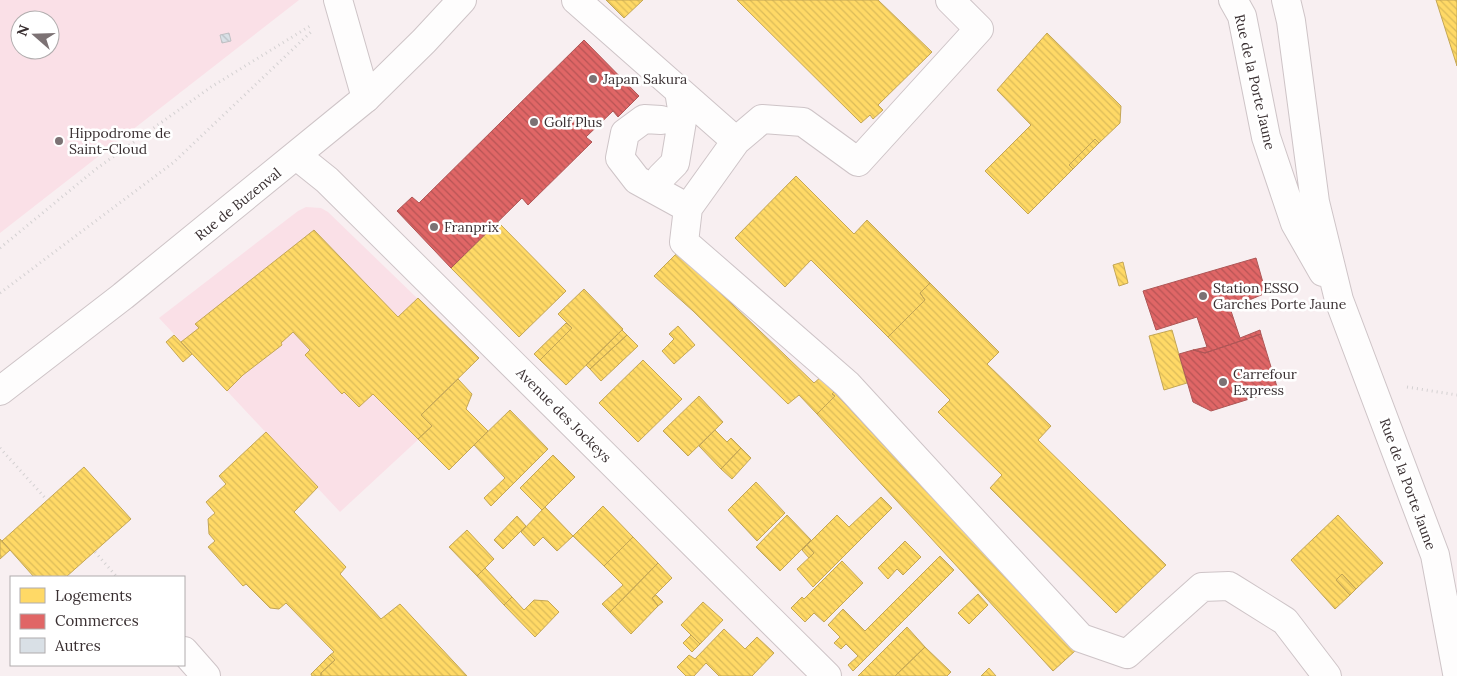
<svg xmlns="http://www.w3.org/2000/svg" width="1457" height="676" viewBox="0 0 1457 676" font-family="Lora,serif">
	<defs>
		<pattern id="homes-back-hatch" width="6" height="6" patternUnits="userSpaceOnUse" patternTransform="scale(1.25)"><rect width="6" height="6" fill="#ffd966"/><path d="M-1 5l2 2M0 0l6 6M5-1l2 2" fill="none" stroke="#dbbb59"/></pattern>
		<pattern id="shops-back-hatch" width="6" height="6" patternUnits="userSpaceOnUse" patternTransform="scale(1.25)"><rect width="6" height="6" fill="#e06666"/><path d="M-1 5l2 2M0 0l6 6M5-1l2 2" fill="none" stroke="#b75455"/></pattern>
		<pattern id="building-back-hatch" width="6" height="6" patternUnits="userSpaceOnUse" patternTransform="scale(1.25)"><rect width="6" height="6" fill="#d9e0e6"/><path d="M-1 5l2 2M0 0l6 6M5-1l2 2" fill="none" stroke="#bbc0c6"/></pattern>
	</defs>
	<rect width="100%" height="100%" fill="#f8eff1"/>
	<!-- grass -->
	<path fill="#fae0e7" fill-rule="evenodd" d="M 0,0 L 299,0 L 0,233 ZM 20,20 L 50,20 L 50,50 L 20,50 Z
		M 306,207 L 321,208 L 328,212 L 479,358 L 422,415 L 421,437 L 340,512 L 159,318 L 298,211 Z"/>
	<!-- homes -->
	<path fill="url(#homes-back-hatch)" stroke="#c4a656" d="M 606,0 L 643,0 L 624,18 Z
		M 737,0 L 878,0 L 932,52 L 878,105 L 883,110 L 873,119 L 870,115 L 861,123 Z
		M 1436,0 L 1457,0 L 1457,66 Z
		M 1047,33 L 1121,106 L 1120,123 L 1099,143 L 1095,139 L 1069,165 L 1073,169 L 1028,214 L 985,171 L 1031,125 L 997,90 Z
		M 1095,139 L 1099,143 L 1073,169 L 1069,165 Z
		M 796,176 L 854,234 L 867,220 L 930,283 L 920,293 L 925,300 L 888,337 L 811,260 L 785,287 L 735,238 Z
		M 498,222 L 566,291 L 519,337 L 451,268 Z
		M 314,230 L 398,317 L 418,298 L 479,358 L 421,415 L 432,426 L 418,439 L 373,394 L 359,407 L 344,392 L 342,394 L 305,355 L 310,350 L 293,332 L 281,343 L 282,345 L 243,375 L 227,391 L 181,342 L 199,328 L 195,324 Z
		M 678,252 L 814,383 L 821,377 L 834,392 L 832,394 L 835,396 L 817,414 L 799,395 L 788,404 L 693,311 L 654,276 Z
		M 1123,262 L 1128,283 L 1119,286 L 1113,265 Z
		M 930,283 L 999,352 L 987,364 L 1051,426 L 1038,440 L 1166,565 L 1116,613 L 990,488 L 1002,475 L 938,412 L 950,400 L 888,337 L 925,300 L 920,293 Z
		M 584,289 L 623,329 L 566,385 L 540,360 L 572,328 L 558,314 Z
		M 566,323 L 572,328 L 540,360 L 534,354 Z
		M 678,326 L 695,345 L 674,364 L 662,351 L 674,339 L 669,334 Z
		M 622,330 L 627,335 L 590,369 L 586,365 Z
		M 1172,330 L 1187,383 L 1164,390 L 1149,336 Z
		M 174,335 L 192,354 L 183,362 L 166,342 Z
		M 627,335 L 638,346 L 601,381 L 590,369 Z
		M 643,360 L 682,399 L 638,442 L 599,403 Z
		M 458,379 L 472,394 L 466,409 L 488,431 L 449,470 L 418,439 L 432,426 L 421,415 Z
		M 834,392 L 1075,651 L 1053,671 L 817,414 L 835,396 L 832,394 Z
		M 699,396 L 723,422 L 688,456 L 663,431 Z
		M 510,410 L 548,449 L 491,506 L 484,498 L 505,478 L 474,445 Z
		M 715,430 L 727,442 L 731,438 L 741,448 L 721,469 L 699,446 Z
		M 266,432 L 318,487 L 294,512 L 346,567 L 340,574 L 381,619 L 400,604 L 467,676 L 321,676 L 321,673 L 335,660 L 330,655 L 334,652 L 286,603 L 279,609 L 270,608 L 246,584 L 243,586 L 208,547 L 215,541 L 209,534 L 208,519 L 215,513 L 206,502 L 226,484 L 219,476 Z
		M 741,448 L 751,458 L 732,479 L 721,469 Z
		M 553,455 L 575,477 L 542,510 L 520,488 Z
		M 84,467 L 131,519 L 66,577 L 34,577 L 2,541 Z
		M 756,482 L 785,513 L 757,541 L 728,510 Z
		M 881,497 L 892,508 L 813,587 L 797,569 L 814,553 L 807,545 L 837,515 L 849,527 Z
		M 603,506 L 633,537 L 604,566 L 573,536 Z
		M 545,507 L 573,536 L 557,551 L 543,537 L 534,546 L 521,532 Z
		M 787,515 L 811,540 L 780,571 L 756,547 Z
		M 1338,515 L 1383,563 L 1356,589 L 1342,574 L 1336,580 L 1350,595 L 1335,609 L 1291,560 Z
		M 517,516 L 526,526 L 503,549 L 494,540 Z
		M 467,530 L 494,559 L 477,576 L 449,547 Z
		M 633,537 L 658,563 L 610,612 L 602,604 L 623,585 L 604,566 Z
		M 0,539 L 10,550 L 0,559 Z
		M 905,541 L 921,557 L 903,575 L 897,569 L 888,579 L 878,568 Z
		M 807,545 L 814,553 L 809,558 L 802,550 Z
		M 940,556 L 954,570 L 853,671 L 848,665 L 858,656 L 846,644 L 841,649 L 834,643 L 840,637 L 828,625 L 843,609 L 865,631 Z
		M 842,561 L 863,583 L 824,622 L 814,613 L 805,622 L 791,608 L 802,597 L 804,599 Z
		M 658,563 L 672,578 L 652,598 L 658,606 L 631,634 L 610,612 Z
		M 485,568 L 512,597 L 504,605 L 477,576 Z
		M 1342,574 L 1356,589 L 1350,595 L 1336,580 Z
		M 978,594 L 988,605 L 969,624 L 958,613 Z
		M 656,595 L 663,602 L 658,606 L 652,598 Z
		M 512,597 L 524,610 L 534,600 L 548,601 L 559,612 L 535,637 L 504,605 Z
		M 703,602 L 723,620 L 700,644 L 681,625 Z
		M 907,627 L 925,647 L 895,676 L 858,676 Z
		M 724,629 L 745,649 L 757,637 L 774,653 L 752,676 L 719,676 L 706,663 L 694,676 L 686,676 L 677,667 L 689,655 L 695,659 Z
		M 691,635 L 700,644 L 692,652 L 683,643 Z
		M 925,647 L 951,672 L 947,676 L 895,676 Z
		M 330,655 L 335,660 L 321,673 L 321,676 L 312,676 L 311,674 Z
		M 989,668 L 996,676 L 981,676 Z"/>
	<!-- shops -->
	<path fill="url(#shops-back-hatch)" stroke="#ae5656" d="M 584,40 L 639,96 L 618,117 L 613,111 L 586,137 L 592,142 L 528,205 L 522,198 L 451,268 L 397,211 L 412,197 L 419,203 Z
		M 1256,258 L 1266,293 L 1230,308 L 1240,338 L 1260,330 L 1261,334 L 1205,353 L 1193,350 L 1207,347 L 1197,317 L 1156,330 L 1143,291 Z
		M 1261,334 L 1278,390 L 1211,411 L 1193,402 L 1179,354 L 1193,350 L 1205,353 Z"/>
	<!-- building -->
	<path fill="url(#building-back-hatch)" stroke="#bfc0c3" d="M 229,33 L 231,41 L 222,43 L 220,35 Z"/>
	<g fill="none" stroke-linecap="round" stroke-linejoin="round">
		<defs>
			<path id="minor" d="M 338,0 L 366,98
				M 576,0 L 736,141
				M 950,0 L 979,29 L 858,162 L 803,122 L 762,119 L 736,141 L 688,208 L 684,242 L 847,384 L 1081,638 L 1127,654 L 1202,587 L 1229,586 L 1285,621 L 1327,676
				M 661,120 L 644,119 L 625,133 L 620,158 L 637,180 L 688,208
				M 297,156 L 327,180 L 827,676
				M 661,177 L 675,163 L 683,115 L 679,91
				M 184,651 L 206,676"/>
			<path id="major" d="M 1233,0 L 1242,16 L 1266,137 L 1295,223 L 1323,272
				M 1286,0 L 1291,21 L 1315,202 L 1339,300 L 1435,555 L 1457,673
				M 0,391 L 123,296 L 366,98 L 424,41 L 462,0"/>
		</defs>
		<!-- minor casing -->
		<use href="#minor" stroke="#cec4c7" stroke-width="30"/>
		<!-- major casing -->
		<use href="#major" stroke="#cec4c7" stroke-width="30"/>
		<!-- path -->
		<path stroke="#d4d1d2" stroke-width="3" stroke-dasharray="1 4" stroke-linecap="butt" d="M 0,248 L 96,169 L 211,87 L 310,26
			M 0,293 L 174,162 L 312,31
			M 1407,387 L 1457,395
			M 0,448 L 47,500
			M 95,552 L 117,577"/>
		<!-- minor -->
		<use href="#minor" stroke="#fefdfd" stroke-width="28"/>
		<!-- major -->
		<use href="#major" stroke="#fefdfd" stroke-width="28"/>
	</g>
	<!-- markers -->
	<g fill="#7c7274" stroke="#fff" stroke-width="2">
		<circle cx="593" cy="79" r="5"/>
		<circle cx="534" cy="122" r="5"/>
		<circle cx="59" cy="141" r="5"/>
		<circle cx="434" cy="227" r="5"/>
		<circle cx="1203" cy="296" r="5"/>
		<circle cx="1223" cy="382" r="5"/>
	</g>
	<g text-anchor="middle" stroke-width="5" stroke-linejoin="round" paint-order="stroke">
		<!-- poi labels -->
		<g font-size="14" fill="#392f31" stroke="#fff" text-anchor="start">
			<text x="603" y="84">Japan Sakura</text>
			<text x="544" y="127">Golf Plus</text>
			<text x="69" y="138">Hippodrome de<tspan x="69" dy="16">Saint-Cloud</tspan></text>
			<text x="444" y="232">Franprix</text>
			<text x="1213" y="293">Station ESSO<tspan x="1213" dy="16">Garches Porte Jaune</tspan></text>
			<text x="1233" y="379">Carrefour<tspan x="1233" dy="16">Express</tspan></text>
		</g>
		<!-- street labels -->
		<g font-size="14" fill="#392f31" stroke="#fff">
			<text transform="translate(1255 82) rotate(77)" y="5">Rue de la Porte Jaune</text>
			<text transform="translate(238 204) rotate(-39)" y="5">Rue de Buzenval</text>
			<text transform="translate(564 415) rotate(45)" y="5">Avenue des Jockeys</text>
			<text transform="translate(1408 484) rotate(70)" y="5">Rue de la Porte Jaune</text>
		</g>
	</g>
	<!-- legend -->
	<rect x="10" y="576" width="175" height="90" fill="#ffffff" stroke="#b0acad"/>
	<rect x="20" y="588" width="25" height="15" fill="#ffd966" stroke="#b0acad"/>
	<text x="55" y="601" font-size="15" fill="#392f31">Logements</text>
	<rect x="20" y="614" width="25" height="15" fill="#e06666" stroke="#b0acad"/>
	<text x="55" y="626" font-size="15" fill="#392f31">Commerces</text>
	<rect x="20" y="638" width="25" height="15" fill="#d9e0e6" stroke="#b0acad"/>
	<text x="55" y="651" font-size="15" fill="#392f31">Autres</text>
	<!-- north arrow -->
	<g transform="translate(35 35) rotate(290)"><circle r="24" fill="#ffffff" stroke="#b0acad"/>
	<path d="M0-4L9 19L0 12L-9 19Z" fill="#7c7274"/>
	<text y="-8" font-size="14" font-weight="bold" text-anchor="middle" fill="#392f31">N</text>
	</g>
</svg>
